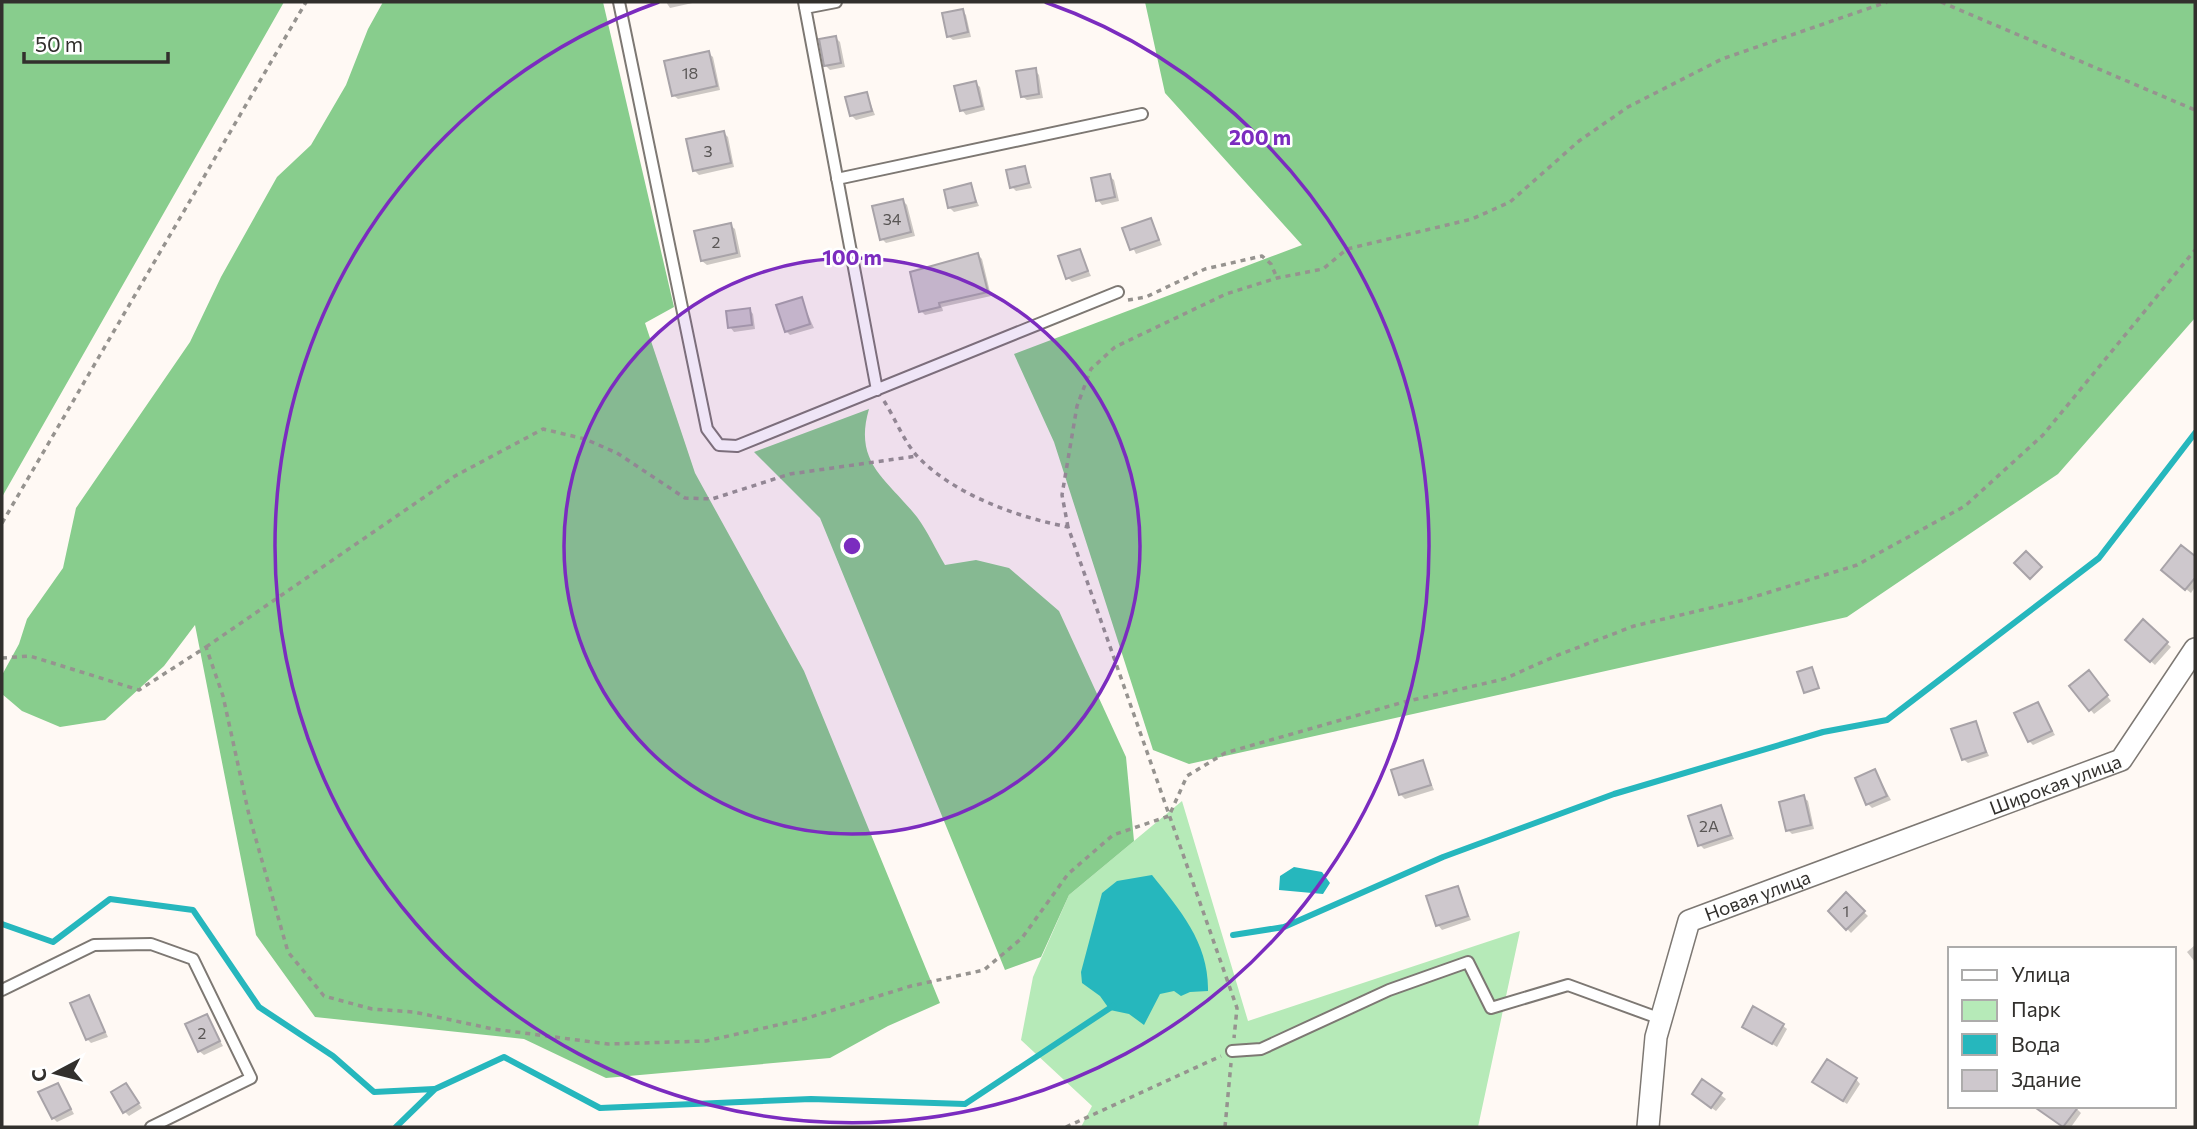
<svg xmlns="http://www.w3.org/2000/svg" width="2197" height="1129" viewBox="0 0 2197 1129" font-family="Commissioner,sans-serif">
	<rect width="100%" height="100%" fill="#fff9f4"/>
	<!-- green -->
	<path fill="#b6eab8" d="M 1182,801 L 1248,1021 L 1520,931 L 1478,1127 L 1081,1127 L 1092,1106 L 1021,1040 L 1033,977 L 1069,895 Z"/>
	<!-- forest -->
	<path fill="#88cd8d" d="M 2,2 L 284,2 L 2,497 Z
		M 383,2 L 603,2 L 674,307 L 645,323 L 695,473 L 804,671 L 940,1003 L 888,1026 L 830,1058 L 606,1078 L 524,1039 L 315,1017 L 256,935 L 195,625 L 164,666 L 105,720 L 60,727 L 22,711 L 2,694 L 2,675 L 19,644 L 27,619 L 63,568 L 76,508 L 190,342 L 221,277 L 277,177 L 311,145 L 346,85 L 368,29 Z
		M 1145,2 L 2195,2 L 2195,318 L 2058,474 L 1847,617 L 1189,764 L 1153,750 L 1054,442 L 1014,354 L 1302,245 L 1165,93 Z
		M 869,409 C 853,463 887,479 917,517 C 928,532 936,550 945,565 L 976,560 L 1009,568 L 1059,611 L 1126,757 L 1134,841 L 1069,895 L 1041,957 L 1005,970 L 820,518 L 754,452 Z"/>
	<!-- water -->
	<path fill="#26b7bd" d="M 1294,867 L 1322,872 L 1330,883 L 1323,894 L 1279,890 L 1280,876 Z
		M 1152,875 C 1180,910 1209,943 1208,991 L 1190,992 L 1181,996 L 1174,991 L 1160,994 L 1144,1025 L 1129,1014 L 1110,1010 L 1100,996 L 1082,983 L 1081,972 L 1102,893 L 1117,881 Z"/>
	<!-- shadow -->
	<path fill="#0003" d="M 666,2 L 697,2 L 670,8 Z
		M 962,11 L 966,15 L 971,37 L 953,40 L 948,36 Z
		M 836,38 L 840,42 L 845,67 L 830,70 L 826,66 Z
		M 708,53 L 713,57 L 720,90 L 678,99 L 673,95 Z
		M 1035,70 L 1039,75 L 1043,98 L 1027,100 L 1022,96 Z
		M 975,83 L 980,87 L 985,110 L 966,115 L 962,110 Z
		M 867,94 L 875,115 L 856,120 L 851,115 Z
		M 723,132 L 728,137 L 734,167 L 699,175 L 694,170 Z
		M 1024,168 L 1032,188 L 1016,191 L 1012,187 Z
		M 1109,176 L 1114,180 L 1119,201 L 1102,205 L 1098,200 Z
		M 970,185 L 979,206 L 954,212 L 949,207 Z
		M 903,201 L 907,205 L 915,236 L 886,243 L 882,239 Z
		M 1150,220 L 1162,245 L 1136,254 L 1124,229 Z
		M 730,225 L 735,229 L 741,257 L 707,265 L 702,261 Z
		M 1079,251 L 1091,276 L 1072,282 L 1068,278 Z
		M 978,255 L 982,259 L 991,296 L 942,307 L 943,311 L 925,315 L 921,311 Z
		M 801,299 L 814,328 L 790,335 L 786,331 Z
		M 749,309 L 753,314 L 755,329 L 734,332 L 730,327 Z
		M 2181,547 L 2195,558 L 2195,587 L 2191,593 L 2167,574 Z
		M 2143,622 L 2171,647 L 2155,665 L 2127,640 Z
		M 2093,677 L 2111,701 L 2094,714 L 2071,687 Z
		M 2038,704 L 2055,735 L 2033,745 L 2029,741 Z
		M 1975,723 L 1989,756 L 1968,763 L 1963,759 Z
		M 1423,762 L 1434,790 L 1405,799 L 1400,794 Z
		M 1875,771 L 1891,800 L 1872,808 L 1868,804 Z
		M 1803,797 L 1808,801 L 1814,829 L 1792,834 L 1788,830 Z
		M 1720,807 L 1734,839 L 1704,849 L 1700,845 Z
		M 1458,888 L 1471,920 L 1442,930 L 1438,925 Z
		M 1846,895 L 1868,916 L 1851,933 L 1830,911 Z
		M 2195,945 L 2195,962 L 2187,952 Z
		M 89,997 L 108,1037 L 91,1043 L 87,1039 Z
		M 206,1016 L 223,1046 L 204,1055 L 199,1051 Z
		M 1782,1025 L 1787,1029 L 1777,1047 L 1744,1026 Z
		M 1856,1079 L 1860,1084 L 1847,1104 L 1815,1082 Z
		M 1702,1081 L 1726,1099 L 1716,1111 L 1698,1098 Z
		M 58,1085 L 74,1114 L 57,1122 L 53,1118 Z
		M 126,1085 L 142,1108 L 129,1116 L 125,1112 Z
		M 2034,1106 L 2074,1106 L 2081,1113 L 2071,1127 L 2062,1127 Z"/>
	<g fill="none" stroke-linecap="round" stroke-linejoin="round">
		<!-- stream -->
		<path stroke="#26b7bd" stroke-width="6" d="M 2,924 L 53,942 L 110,899 L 193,910 L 259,1007 L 333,1056 L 374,1092 L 434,1089
			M 1233,935 L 1284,927 L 1443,857 L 1614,794 L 1823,732 L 1887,720 L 2099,558 L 2195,433
			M 396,1127 L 435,1089 L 504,1057 L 600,1108 L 811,1099 L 965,1104 L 1113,1006"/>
	</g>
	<!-- building -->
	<path fill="#cec8cd" stroke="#a8a3a8" stroke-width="2" d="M 963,9 L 968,32 L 947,37 L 942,13 Z
		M 836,36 L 841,63 L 824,66 L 819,39 Z
		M 709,51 L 717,86 L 672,96 L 664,61 Z
		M 1036,68 L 1039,94 L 1021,97 L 1016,71 Z
		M 976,81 L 982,106 L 960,111 L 954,86 Z
		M 867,92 L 872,111 L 850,116 L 845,97 Z
		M 724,131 L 731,163 L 693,171 L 686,139 Z
		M 1025,166 L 1029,183 L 1010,188 L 1006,170 Z
		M 1110,174 L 1115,197 L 1096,201 L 1091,178 Z
		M 971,183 L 976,202 L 948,208 L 944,190 Z
		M 903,199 L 911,232 L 880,240 L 872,206 Z
		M 1151,218 L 1159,240 L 1130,250 L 1122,228 Z
		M 731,223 L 737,253 L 701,261 L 694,231 Z
		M 1080,249 L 1088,271 L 1066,279 L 1058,256 Z
		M 978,253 L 988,292 L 939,303 L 940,307 L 919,312 L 910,272 Z
		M 802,297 L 810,324 L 785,332 L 776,305 Z
		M 750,308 L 752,325 L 728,328 L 726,311 Z
		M 2181,545 L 2195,556 L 2195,578 L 2185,590 L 2161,570 Z
		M 2026,551 L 2042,567 L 2030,579 L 2014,563 Z
		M 2143,619 L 2168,642 L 2150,662 L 2125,640 Z
		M 1812,667 L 1819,688 L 1804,693 L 1797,672 Z
		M 2089,670 L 2108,695 L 2089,711 L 2069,686 Z
		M 2038,702 L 2052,731 L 2028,742 L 2014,713 Z
		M 1976,721 L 1986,752 L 1962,760 L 1951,729 Z
		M 1423,760 L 1431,785 L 1399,795 L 1391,770 Z
		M 1875,769 L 1887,796 L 1866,805 L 1855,778 Z
		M 1804,795 L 1811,825 L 1786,831 L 1779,802 Z
		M 1721,805 L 1731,835 L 1698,846 L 1688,816 Z
		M 1458,886 L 1468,916 L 1436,926 L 1426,896 Z
		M 1846,892 L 1865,911 L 1846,930 L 1828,911 Z
		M 89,995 L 105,1032 L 86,1040 L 70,1003 Z
		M 1753,1006 L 1784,1024 L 1772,1044 L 1742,1027 Z
		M 207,1014 L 220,1041 L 198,1052 L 185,1024 Z
		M 1827,1059 L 1857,1078 L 1843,1101 L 1812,1082 Z
		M 1702,1079 L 1722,1093 L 1711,1108 L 1692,1094 Z
		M 58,1083 L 71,1109 L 52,1119 L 38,1092 Z
		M 126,1083 L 139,1103 L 123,1113 L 111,1092 Z
		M 2033,1106 L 2079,1106 L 2063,1127 Z"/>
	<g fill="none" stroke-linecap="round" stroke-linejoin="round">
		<defs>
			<path id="service" d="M 619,2 L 707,429 L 719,445 L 737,446 L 1118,292
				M 804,2 L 877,390
				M 805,8 L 836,2
				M 837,179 L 1142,114
				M 2,990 L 94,945 L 151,944 L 193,959 L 251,1078 L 151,1127
				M 1232,1051 L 1261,1049 L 1389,990 L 1468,962 L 1491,1008 L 1568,985 L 1661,1019"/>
			<g id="minor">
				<path id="s1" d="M 1648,1127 L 1656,1037 L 1689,921 L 2121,760 L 2195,649"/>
			</g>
		</defs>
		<!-- service casing -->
		<use href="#service" stroke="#7d7873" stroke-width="14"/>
		<!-- minor casing -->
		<use href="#minor" stroke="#7d7873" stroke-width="24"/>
		<!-- path -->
		<path stroke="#96938f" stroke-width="3.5" stroke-dasharray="5 5" stroke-linecap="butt" d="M 1941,2 L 2195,110
			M 1128,300 L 1146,297 L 1205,269 L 1262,256 L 1271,264 L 1277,278
			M 884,401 C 895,418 904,442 918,457 C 955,495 1017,517 1068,527 L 1237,1008 L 1234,1038
			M 2,523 L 306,2
			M 1068,527 L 1062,495 L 1077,406 L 1091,369 L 1115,347 L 1226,294 L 1277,278 L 1323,269 L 1347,249 L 1472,219 L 1510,202 L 1579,141 L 1628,107 L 1722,59 L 1887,2
			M 206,647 L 455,476 L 543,429 L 585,439 L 617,453 L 685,498 L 712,499 L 790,474 L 917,456
			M 2,658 L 30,656 L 139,690 L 206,647 L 223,696 L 249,815 L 288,952 L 324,996 L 372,1009 L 414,1012 L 493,1029 L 608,1044 L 706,1041 L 804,1019 L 911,986 L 984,970 L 1022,938 L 1068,874 L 1113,835 L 1169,816 L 1187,776 L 1225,753 L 1404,702 L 1504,679 L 1558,655 L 1634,626 L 1744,600 L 1857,565 L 1965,506 L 2043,435 L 2195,250
			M 1066,1127 L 1221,1056
			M 1225,1127 L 1231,1063"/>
		<!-- service -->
		<use href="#service" stroke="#fff" stroke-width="10"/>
		<!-- minor -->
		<use href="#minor" stroke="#fff" stroke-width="21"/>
	</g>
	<!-- distance rings -->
	<circle cx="852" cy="546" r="288" fill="#7b2cbf" fill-opacity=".12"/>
	<g fill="none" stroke="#7b2cbf" stroke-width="3.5">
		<circle cx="852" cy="546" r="288"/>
		<path d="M1045 2A577 577 0 1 1 659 2"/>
	</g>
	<g text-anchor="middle" stroke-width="5" stroke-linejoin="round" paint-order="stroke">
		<!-- number labels -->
		<g font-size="16" fill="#595655">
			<text x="690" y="79">18</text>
			<text x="708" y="157">3</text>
			<text x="892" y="225">34</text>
			<text x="716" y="248">2</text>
			<text x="1709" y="832">2А</text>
			<text x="1846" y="917">1</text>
			<text x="202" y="1039">2</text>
		</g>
		<!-- street labels -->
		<g font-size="19" fill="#32302d" stroke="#fff">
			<text dy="7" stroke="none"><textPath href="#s1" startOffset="602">Широкая улица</textPath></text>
			<text dy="7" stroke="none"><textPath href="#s1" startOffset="284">Новая улица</textPath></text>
		</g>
	</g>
	<circle cx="852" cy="546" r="10" fill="#7b2cbf" stroke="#fff" stroke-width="3.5"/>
	<g font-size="21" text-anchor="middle" font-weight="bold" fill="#7b2cbf" stroke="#fff" stroke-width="5" stroke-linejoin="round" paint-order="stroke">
		<text x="1260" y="145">200 m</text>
		<text x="852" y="265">100 m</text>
	</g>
	<!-- border -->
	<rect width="2197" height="1129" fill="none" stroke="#32302d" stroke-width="7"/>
	<!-- legend -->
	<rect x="1948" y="947" width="228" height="161" fill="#ffffff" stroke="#adacab" stroke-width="2"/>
	<rect x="1962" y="970" width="35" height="10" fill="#ffffff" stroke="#adacab" stroke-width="2"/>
	<text x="2011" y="982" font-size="21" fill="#32302d">Улица</text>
	<rect x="1962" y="1000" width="35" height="21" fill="#b6eab8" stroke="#adacab" stroke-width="2"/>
	<text x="2011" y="1017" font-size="21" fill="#32302d">Парк</text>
	<rect x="1962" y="1034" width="35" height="21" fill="#26b7bd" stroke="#adacab" stroke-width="2"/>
	<text x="2011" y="1052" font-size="21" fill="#32302d">Вода</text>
	<rect x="1962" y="1070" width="35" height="21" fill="#cec8cd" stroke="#adacab" stroke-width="2"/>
	<text x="2011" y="1087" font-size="21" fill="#32302d">Здание</text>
	<!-- north arrow -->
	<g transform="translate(56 1073) rotate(263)" stroke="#ffffff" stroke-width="5" paint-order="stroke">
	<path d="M0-5L12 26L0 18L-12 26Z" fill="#32302d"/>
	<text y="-10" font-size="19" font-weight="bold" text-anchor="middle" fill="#32302d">С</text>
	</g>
	<!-- scale -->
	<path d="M24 52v10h144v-10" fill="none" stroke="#32302d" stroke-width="3.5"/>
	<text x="35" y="52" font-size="21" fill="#32302d" stroke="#ffffff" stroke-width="5" paint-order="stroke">50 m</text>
</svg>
